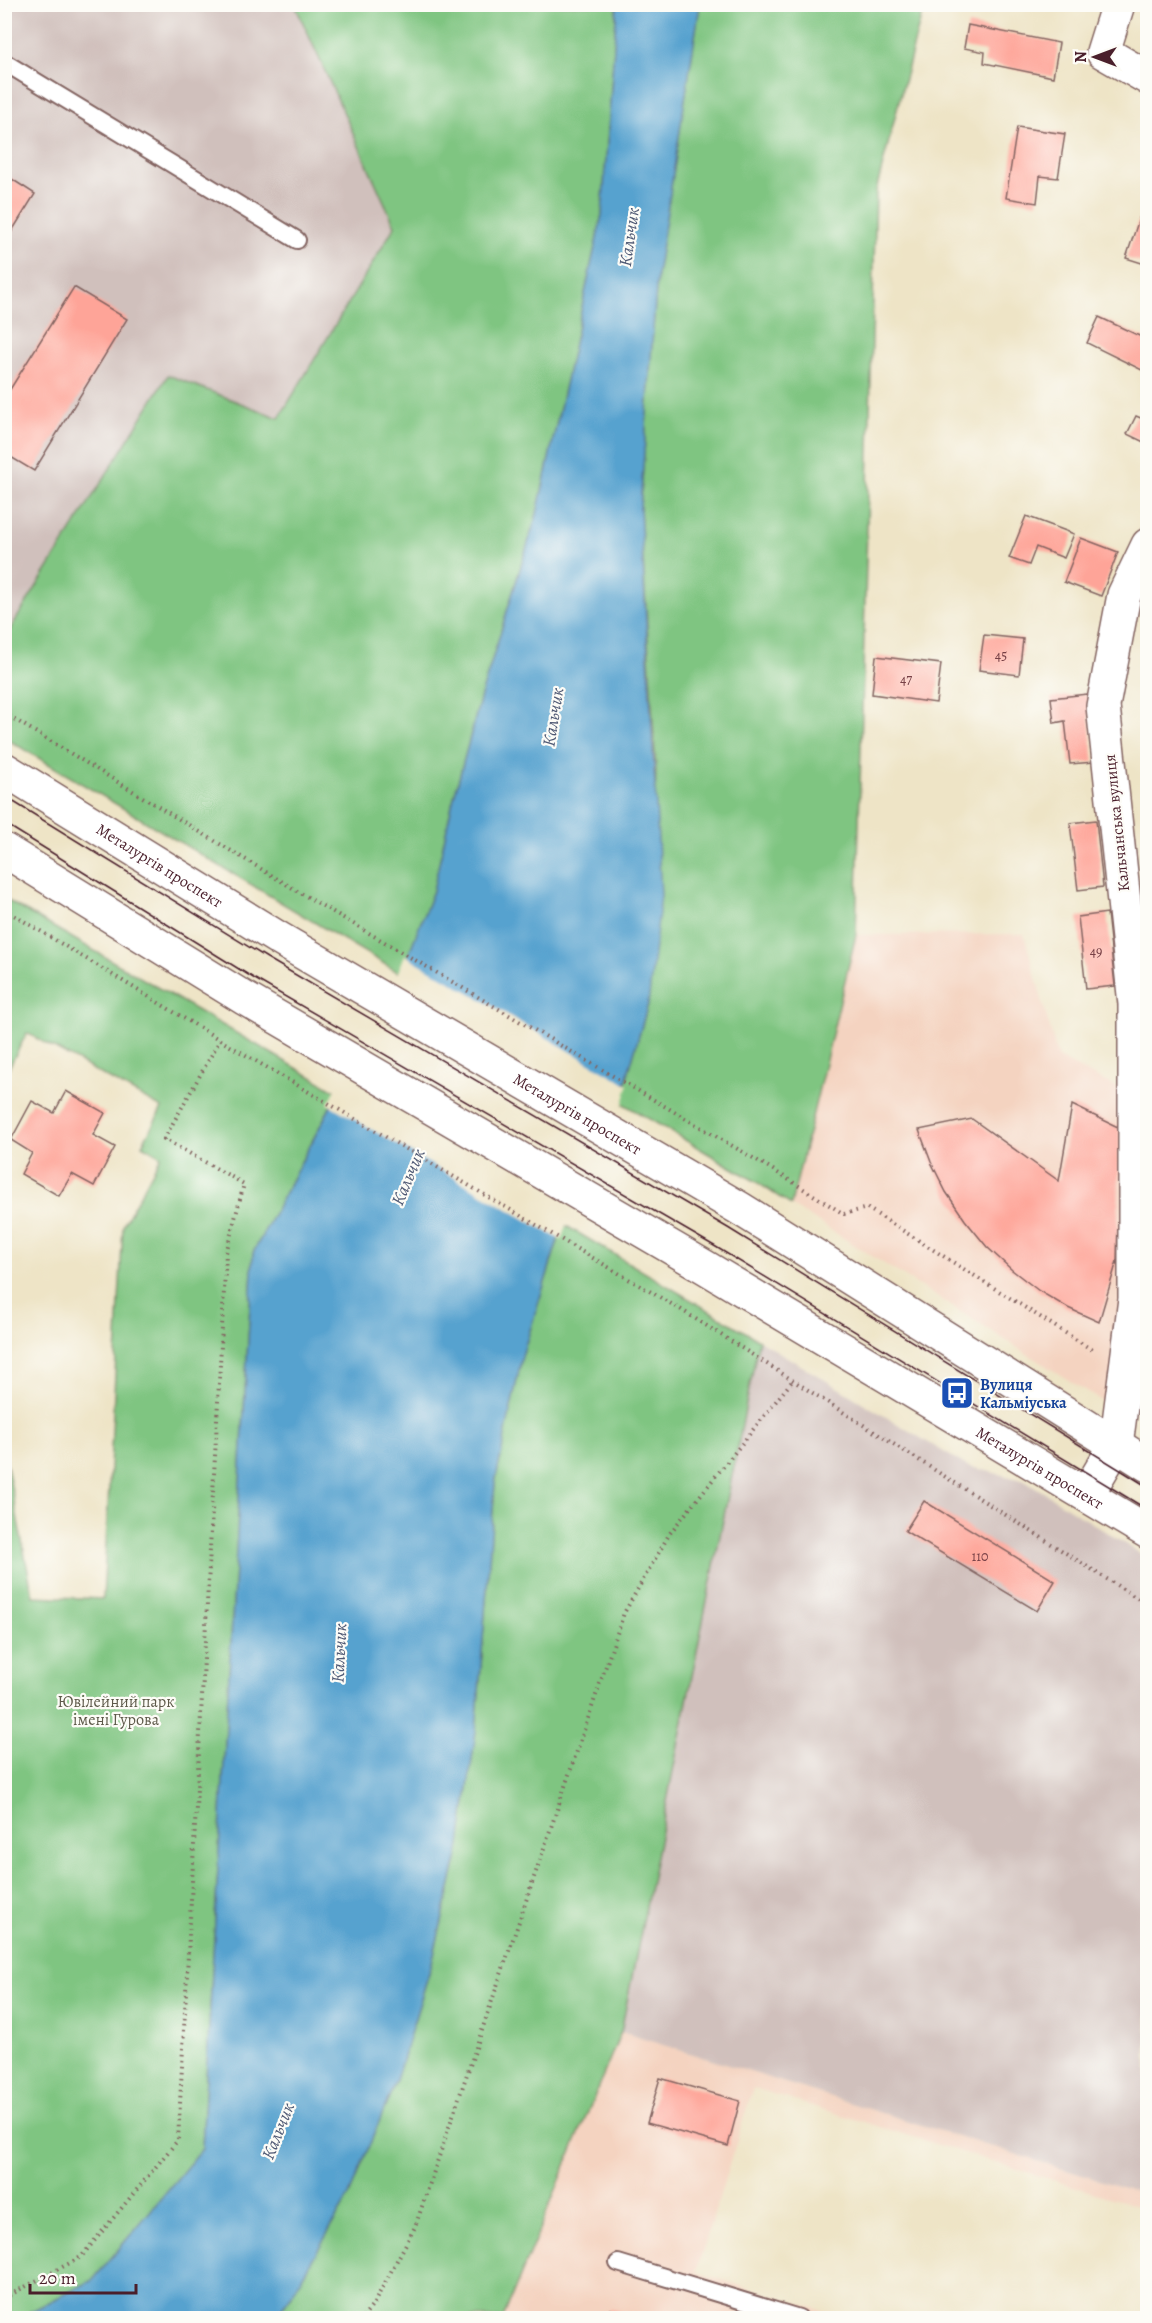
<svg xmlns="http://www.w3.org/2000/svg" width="1152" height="2323" viewBox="0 0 1152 2323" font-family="Alegreya,serif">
	<rect width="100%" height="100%" fill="#fdfcf7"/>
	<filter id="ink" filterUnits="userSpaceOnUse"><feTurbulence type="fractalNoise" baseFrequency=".0167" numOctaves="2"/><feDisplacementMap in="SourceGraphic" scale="12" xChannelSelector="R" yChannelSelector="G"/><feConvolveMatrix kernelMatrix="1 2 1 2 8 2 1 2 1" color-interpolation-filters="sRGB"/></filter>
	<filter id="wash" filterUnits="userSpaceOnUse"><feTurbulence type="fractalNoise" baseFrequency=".008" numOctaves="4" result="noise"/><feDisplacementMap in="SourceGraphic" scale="24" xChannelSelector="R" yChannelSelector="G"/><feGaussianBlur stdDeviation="1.35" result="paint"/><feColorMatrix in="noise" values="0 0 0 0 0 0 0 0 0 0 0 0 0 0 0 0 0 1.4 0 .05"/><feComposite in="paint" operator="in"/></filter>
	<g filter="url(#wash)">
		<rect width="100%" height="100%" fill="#eee4c6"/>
		<!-- built -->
		<path fill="#f4d3c0" d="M 1024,934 L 1058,1058 L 1128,1093 L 1128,1300 L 1113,1408 L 791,1205 L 856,935 Z
			M 621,2032 L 1147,2195 L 1147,2209 L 753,2088 L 696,2272 L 847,2318 L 503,2318 Z"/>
		<!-- industrial -->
		<path fill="#d0c0bc" d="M 5,5 L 295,5 L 395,226 L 279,418 L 5,639 Z
			M 759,1340 L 967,1466 L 1026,1481 L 1147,1558 L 1147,2195 L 621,2032 Z"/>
		<!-- green -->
		<path fill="#7fc581" stroke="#647256" stroke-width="1.5" d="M 295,5 L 617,5 L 602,215 L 537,514 L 481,696 L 452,805 L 433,891 L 401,974 L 5,738 L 4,639 L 168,375 L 279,418 L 395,226 Z
			M 700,5 L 924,5 L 876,191 L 856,935 L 791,1205 L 755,1181 L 620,1102 L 648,1004 L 656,770 L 640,508 L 657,275 Z
			M 5,899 L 338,1092 L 253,1253 L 202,2149 L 93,2280 L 18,2318 L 4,2318 L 4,1451 L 33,1596 L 103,1599 L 123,1226 L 161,1156 L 142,1145 L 162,1108 L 27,1033 L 5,1075 Z
			M 563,1224 L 759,1340 L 621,2032 L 503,2318 L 274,2318 L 291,2296 L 348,2198 L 396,2080 L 431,1966 L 459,1851 L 476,1731 L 495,1483 L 522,1356 Z"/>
		<!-- water -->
		<path fill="#57a2cf" stroke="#50607d" stroke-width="1.5" d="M 617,5 L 700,5 L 657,275 L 640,508 L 661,895 L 648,1004 L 620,1102 L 563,1224 L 522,1356 L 495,1483 L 476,1731 L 459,1851 L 431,1966 L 396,2080 L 348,2198 L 291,2296 L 274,2318 L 18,2318 L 93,2280 L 202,2149 L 253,1253 L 401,974 L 433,891 L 452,805 L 481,696 L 537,514 L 602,215 Z"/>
		<!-- pier -->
		<path fill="#eee4c6" d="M 405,955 L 628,1085 L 623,1104 L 566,1225 L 561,1240 L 328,1104 L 398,973 Z"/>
		<g id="blocks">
			<!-- building -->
			<path fill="#fea498" d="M 968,25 L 1059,43 L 1053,77 L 984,63 L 985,52 L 964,48 Z
				M 1017,127 L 1065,134 L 1058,178 L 1040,176 L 1037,203 L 1006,198 Z
				M 4,174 L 35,194 L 4,244 Z
				M 1140,216 L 1148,219 L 1148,265 L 1126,258 Z
				M 74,287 L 127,319 L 34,471 L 4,453 L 4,399 Z
				M 1099,317 L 1148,340 L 1148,373 L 1087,343 Z
				M 1136,416 L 1148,421 L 1148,444 L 1127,434 Z
				M 1026,516 L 1074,534 L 1064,558 L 1036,547 L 1029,565 L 1009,558 Z
				M 1081,538 L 1118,552 L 1101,596 L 1064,582 Z
				M 984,635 L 1023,639 L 1019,675 L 979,670 Z
				M 876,656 L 941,664 L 936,703 L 872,694 Z
				M 1087,694 L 1094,762 L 1070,764 L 1065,721 L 1054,723 L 1051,698 Z
				M 1096,820 L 1103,887 L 1078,890 L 1070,823 Z
				M 1107,913 L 1115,986 L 1086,989 L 1078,917 Z
				M 66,1091 L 105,1113 L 93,1135 L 115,1147 L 94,1186 L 72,1174 L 59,1196 L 21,1174 L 32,1153 L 11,1140 L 32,1101 L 54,1113 Z
				M 1072,1105 L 1120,1128 L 1117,1261 L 1099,1322 L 1068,1308 L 1039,1291 L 1012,1270 L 987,1247 L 965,1220 L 946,1192 L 931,1162 L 919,1130 L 972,1119 L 1059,1181 Z
				M 924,1501 L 1055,1581 L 1037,1611 L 905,1531 Z
				M 660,2078 L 740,2101 L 728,2146 L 647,2123 Z
				M 610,2309 L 643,2318 L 607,2318 Z"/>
		</g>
	</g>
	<g filter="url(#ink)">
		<use href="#blocks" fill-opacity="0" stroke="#836461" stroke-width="1.5"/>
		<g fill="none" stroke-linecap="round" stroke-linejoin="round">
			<defs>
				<path id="lane" d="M 4,62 L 297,240
					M 618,2263 L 799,2318"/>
				<path id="street" d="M 1118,4 L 1103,52 L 1148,78
					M 1087,1494 L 1116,1445 L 1135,1299 L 1135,1004 L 1103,706 L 1124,595 L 1148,545"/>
				<g id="primary">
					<path id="s1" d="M 4,769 L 278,938 L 739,1208 L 1148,1465"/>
					<path id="s2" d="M 4,850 L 244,998 L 705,1267 L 1148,1532"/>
				</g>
			</defs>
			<!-- lane casing -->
			<use href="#lane" stroke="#836461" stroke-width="20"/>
			<!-- street casing -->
			<use href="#street" stroke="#836461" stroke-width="36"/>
			<!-- primary casing -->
			<use href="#primary" stroke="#836461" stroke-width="36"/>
			<!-- path -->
			<path stroke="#836461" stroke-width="4" stroke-dasharray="1.5 4.5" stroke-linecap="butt" d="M 4,713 L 304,895 L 765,1165 L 844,1214 L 867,1208 L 1094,1351
				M 4,909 L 220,1040 L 680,1309 L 1148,1605
				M 4,2298 L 81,2257 L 178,2140 L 226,1253 L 244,1184 L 164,1139 L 220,1040
				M 363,2318 L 373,2305 L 415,2227 L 624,1613 L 670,1533 L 793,1380"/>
			<!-- lane -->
			<use href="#lane" stroke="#fff" stroke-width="16"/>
			<!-- street -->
			<use href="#street" stroke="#fff" stroke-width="33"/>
			<!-- primary -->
			<use href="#primary" stroke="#fff" stroke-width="33"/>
			<!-- tram -->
			<path stroke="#4a1f2b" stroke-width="1.5" d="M 4,796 L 267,958 L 728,1228 L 1148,1487
				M 4,823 L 255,979 L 716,1247 L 1148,1510"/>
		</g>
	</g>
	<!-- icons -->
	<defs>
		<symbol id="bus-square" viewBox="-11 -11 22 22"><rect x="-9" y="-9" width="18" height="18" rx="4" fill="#1a4fb4" stroke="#fdfcf7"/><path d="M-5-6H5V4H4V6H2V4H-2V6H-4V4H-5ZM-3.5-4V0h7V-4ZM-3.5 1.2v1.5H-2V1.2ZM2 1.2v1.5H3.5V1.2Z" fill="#fff"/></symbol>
	</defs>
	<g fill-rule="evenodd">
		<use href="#bus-square" x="938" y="1374" width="38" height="38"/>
	</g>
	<g text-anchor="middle" stroke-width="4.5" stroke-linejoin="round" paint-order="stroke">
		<!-- number labels -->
		<g font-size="14" fill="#774046">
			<text x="1001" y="660">45</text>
			<text x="906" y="684">47</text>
			<text x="1096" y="956">49</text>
			<text x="980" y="1561">110</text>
		</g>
		<!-- street labels -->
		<g font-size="16" fill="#4a1f2b" stroke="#fdfcf7">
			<text transform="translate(1116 823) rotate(-96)" y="6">Кальчанська вулиця</text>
			<text dy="6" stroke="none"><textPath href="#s1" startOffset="183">Металургів проспект</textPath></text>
			<text dy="6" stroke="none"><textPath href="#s1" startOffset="669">Металургів проспект</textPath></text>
			<text dy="6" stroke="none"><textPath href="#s2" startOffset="1206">Металургів проспект</textPath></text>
		</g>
		<!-- transit labels -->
		<g font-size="16" font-weight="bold" fill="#164399" stroke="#fdfcf7" text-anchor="start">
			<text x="980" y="1390">Вулиця<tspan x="980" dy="18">Кальміуська</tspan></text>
		</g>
		<!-- park labels -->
		<g font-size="16" fill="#5d5949" stroke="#fdfcf7">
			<text x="116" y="1707">Ювілейний парк<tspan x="116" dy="18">імені Гурова</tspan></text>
		</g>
		<!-- water labels -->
		<g font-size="18" font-style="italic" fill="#505a75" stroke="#fdfcf7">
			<text transform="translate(629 237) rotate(-82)" y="6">Кальчик</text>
			<text transform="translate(553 717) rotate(-81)" y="6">Кальчик</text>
			<text transform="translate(408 1177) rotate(-67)" y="6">Кальчик</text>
			<text transform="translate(339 1653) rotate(-87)" y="6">Кальчик</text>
			<text transform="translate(278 2131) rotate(-68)" y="6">Кальчик</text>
		</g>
	</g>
	<!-- margin -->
	<rect width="1152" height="2323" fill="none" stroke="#fdfcf7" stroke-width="24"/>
	<!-- north arrow -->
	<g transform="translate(1095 57) rotate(270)" stroke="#fdfcf7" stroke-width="4.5" paint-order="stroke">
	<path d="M0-4.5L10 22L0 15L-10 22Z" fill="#4a1f2b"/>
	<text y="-9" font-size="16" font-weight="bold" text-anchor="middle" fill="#4a1f2b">N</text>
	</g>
	<!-- scale -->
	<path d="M30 2284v9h106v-9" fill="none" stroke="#4a1f2b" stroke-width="3"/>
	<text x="39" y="2284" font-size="18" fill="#4a1f2b" stroke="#fdfcf7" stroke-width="4.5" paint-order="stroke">20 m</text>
</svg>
